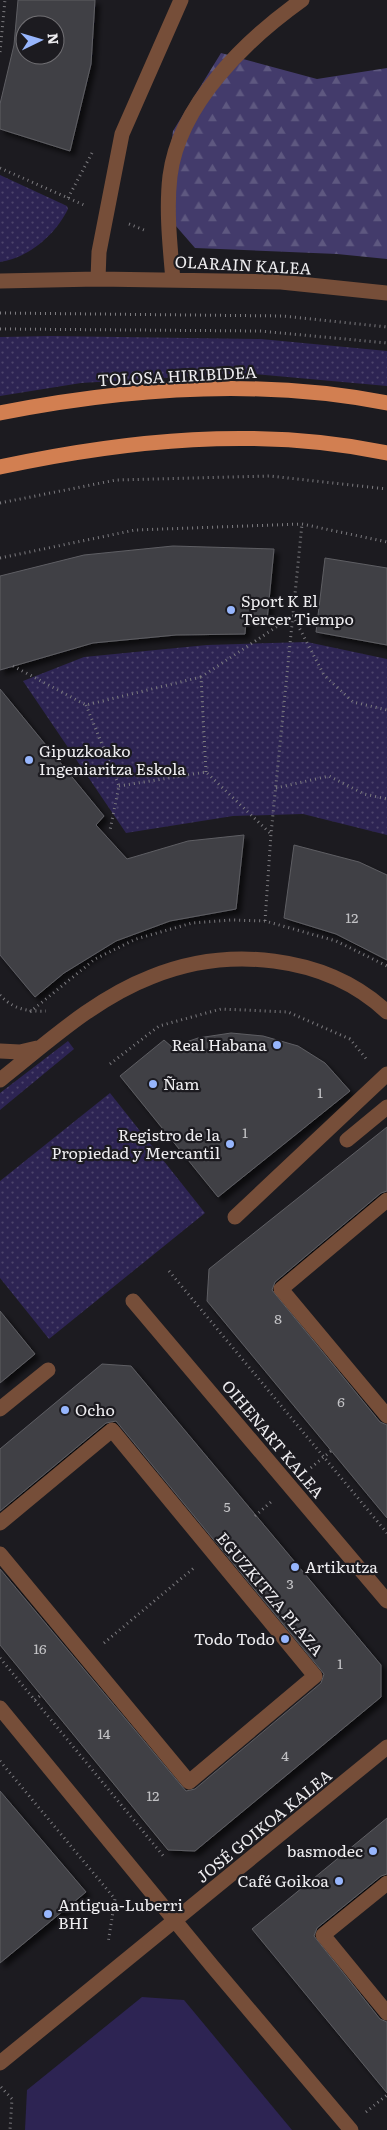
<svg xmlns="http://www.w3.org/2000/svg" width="387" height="2130" viewBox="0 0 387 2130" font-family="Literata,serif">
	<defs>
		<pattern id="grass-dots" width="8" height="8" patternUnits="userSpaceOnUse" patternTransform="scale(1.25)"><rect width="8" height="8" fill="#2d2453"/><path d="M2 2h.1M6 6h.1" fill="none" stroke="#4c446c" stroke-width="1.8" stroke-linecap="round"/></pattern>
		<pattern id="forest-firs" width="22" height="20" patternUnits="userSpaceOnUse" patternTransform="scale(1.25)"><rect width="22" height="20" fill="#433b6b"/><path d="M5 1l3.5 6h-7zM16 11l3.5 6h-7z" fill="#5e5880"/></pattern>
		<filter id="shadow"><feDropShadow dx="4.5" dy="4.5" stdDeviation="2.5" flood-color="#0009"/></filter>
	</defs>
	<rect width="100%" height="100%" fill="#1c1b20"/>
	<!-- grass -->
	<path fill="url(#grass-dots)" d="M 0,175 L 67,206 L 68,209 C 56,234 29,258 0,262 Z
		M 51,336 L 261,339 L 387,351 L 387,386 L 244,373 L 81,383 L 0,396 L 0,337 Z
		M 307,642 L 387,659 L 387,835 L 303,814 L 233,816 L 126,833 L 23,681 L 84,657 L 207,645 Z
		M 68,1041 L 74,1049 L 0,1110 L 0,1093 Z
		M 110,1093 L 205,1213 L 49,1339 L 0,1278 L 0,1181 Z"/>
	<!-- forest -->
	<path fill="url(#forest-firs)" d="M 221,53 L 317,79 L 387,68 L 387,259 L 337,254 L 195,248 L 162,210 L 173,131 Z"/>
	<!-- garden -->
	<path fill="#2d2453" d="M 142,1997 L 184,2000 L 292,2130 L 25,2130 L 27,2090 Z"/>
	<!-- building -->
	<path fill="#404045" stroke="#5e5e63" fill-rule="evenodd" filter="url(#shadow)" d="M 18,0 L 95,0 L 91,64 L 70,151 L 0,129 L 0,104 L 14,45 ZM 25,25 L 55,25 L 55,55 L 25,55 Z
		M 173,546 L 274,549 L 267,621 L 246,618 L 245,634 L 176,635 L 93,643 L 0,670 L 0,576 L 84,555 Z
		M 325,558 L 387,568 L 387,645 L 316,632 Z
		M 0,689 L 104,816 L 96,825 L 127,859 L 188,841 L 244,835 L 236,909 L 170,921 L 116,941 L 64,973 L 35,997 L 0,955 Z
		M 294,845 L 359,862 L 387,875 L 387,960 L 336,934 L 284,918 Z
		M 231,1033 L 263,1036 L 298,1046 L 325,1063 L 350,1091 L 218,1197 L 120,1076 L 164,1040 L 172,1047 L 198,1038 Z
		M 387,1127 L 387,1191 L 381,1193 L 275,1282 L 272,1290 L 380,1422 L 387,1425 L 387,1518 L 207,1301 L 209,1269 Z
		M 0,1311 L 35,1354 L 0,1383 Z
		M 102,1364 L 131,1366 L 381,1665 L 381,1697 L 195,1851 L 168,1850 L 0,1645 L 0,1569 L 186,1791 L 195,1789 L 321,1683 L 324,1674 L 116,1421 L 106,1423 L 0,1511 L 0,1449 Z
		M 0,1791 L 86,1892 L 0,1963 Z
		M 387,1818 L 387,1874 L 381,1876 L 317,1928 L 314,1936 L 380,2019 L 387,2022 L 387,2093 L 252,1929 Z"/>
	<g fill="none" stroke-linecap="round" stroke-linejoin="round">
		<!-- path -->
		<path stroke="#7c7b7f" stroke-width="3" stroke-dasharray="1 4" stroke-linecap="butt" d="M 0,52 L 5,0
			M 0,168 L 84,205
			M 68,198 L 92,153
			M 129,224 L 144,230
			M 0,313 L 283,316 L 387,327
			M 0,329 L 260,331 L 387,343
			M 0,503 L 116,480 L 270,476 L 387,489
			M 0,558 L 135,530 L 302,524 L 387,542
			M 13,666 L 86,705 L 201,677
			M 86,705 L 119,786 L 110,830
			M 206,772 L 201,677 L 293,616 L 324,675 L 353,702 L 387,710
			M 119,786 L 206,772 L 271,834
			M 276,788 L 329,776 L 364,794 L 387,799
			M 265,921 L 271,834 L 302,524
			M 0,995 C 12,1009 29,1012 46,1011
			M 30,1012 L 95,959 L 136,939 L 192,923 L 231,920 L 265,921 L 336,941 L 387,966
			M 110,1064 L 159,1026 L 221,1009 L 288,1012 L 350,1039 L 368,1061
			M 169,1271 L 387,1533
			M 307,1471 L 331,1451
			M 255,1516 L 272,1501
			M 104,1643 L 195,1567
			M 0,1658 L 165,1858
			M 35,1700 L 41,1695
			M 0,1761 L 115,1899 L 108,1943
			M 1,2087 L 12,2099 L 10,2130
			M 366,2112 L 387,2095"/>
		<!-- minor -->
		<path stroke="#764e39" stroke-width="15" d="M 98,279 L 99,252 L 122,134 L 181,0
			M 173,280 C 170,246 166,210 170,176 C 179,104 246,40 302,0
			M 0,281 L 98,279 L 281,282 L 387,293
			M 0,1051 L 20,1052 L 37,1048
			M 0,1080 C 47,1043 94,999 151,977 C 227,946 325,954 387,1012
			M 347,1140 L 387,1107
			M 387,1200 L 281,1289 L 387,1416
			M 235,1217 L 387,1074
			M 133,1301 L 387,1601
			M 0,1409 L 48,1370
			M 0,1523 L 112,1430 L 315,1676 L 189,1782 L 0,1554
			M 0,1708 L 213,1967 L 351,2130
			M 387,1883 L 323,1935 L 387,2013
			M 0,2063 L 387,1747"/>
		<!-- major -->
		<path stroke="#d27f51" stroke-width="15" d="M 0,413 C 126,388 260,378 387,403
			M 0,467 C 126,440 259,426 387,453"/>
	</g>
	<!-- markers -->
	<g fill="#97b6fd" stroke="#1c1b20" stroke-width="2">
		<circle cx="231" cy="610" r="5"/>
		<circle cx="29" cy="760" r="5"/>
		<circle cx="277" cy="1045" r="5"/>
		<circle cx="153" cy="1084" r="5"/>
		<circle cx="230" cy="1144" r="5"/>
		<circle cx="65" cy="1410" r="5"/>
		<circle cx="295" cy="1567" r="5"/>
		<circle cx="285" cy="1639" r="5"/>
		<circle cx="373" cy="1851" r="5"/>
		<circle cx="339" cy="1881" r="5"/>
		<circle cx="48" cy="1914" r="5"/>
	</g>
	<g text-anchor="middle" stroke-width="4.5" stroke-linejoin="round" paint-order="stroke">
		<!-- number labels -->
		<g font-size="14" fill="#c2c2c5">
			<text x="352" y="923">12</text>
			<text x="320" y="1098">1</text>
			<text x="245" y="1138">1</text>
			<text x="278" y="1324">8</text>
			<text x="341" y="1407">6</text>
			<text x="227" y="1512">5</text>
			<text x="290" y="1589">3</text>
			<text x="40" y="1654">16</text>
			<text x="340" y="1669">1</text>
			<text x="104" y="1739">14</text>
			<text x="285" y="1761">4</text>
			<text x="153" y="1801">12</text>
		</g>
		<!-- street labels -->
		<g font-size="16" fill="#eeedf0" stroke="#1c1b20">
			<text transform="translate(243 265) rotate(3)" y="6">OLARAIN KALEA</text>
			<text transform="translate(177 376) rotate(-3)" y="6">TOLOSA HIRIBIDEA</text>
			<text transform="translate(273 1439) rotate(50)" y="6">OIHENART KALEA</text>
			<text transform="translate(270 1594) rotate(50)" y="6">EGUZKITZA PLAZA</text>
			<text transform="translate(264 1826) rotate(-39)" y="6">JOSÉ GOIKOA KALEA</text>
		</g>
		<!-- poi labels -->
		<g font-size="16" fill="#eeedf0" stroke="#1c1b20" text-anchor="start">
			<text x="241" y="607">Sport K El<tspan x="241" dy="18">Tercer Tiempo</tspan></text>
			<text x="39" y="757">Gipuzkoako<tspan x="39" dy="18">Ingeniaritza Eskola</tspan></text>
			<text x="267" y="1051" text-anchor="end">Real Habana</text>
			<text x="163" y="1090">Ñam</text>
			<text x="220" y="1141" text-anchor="end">Registro de la<tspan x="220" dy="18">Propiedad y Mercantil</tspan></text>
			<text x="75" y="1416">Ocho</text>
			<text x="305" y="1573">Artikutza</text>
			<text x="275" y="1645" text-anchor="end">Todo Todo</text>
			<text x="363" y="1857" text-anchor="end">basmodec</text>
			<text x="329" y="1887" text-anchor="end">Café Goikoa</text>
			<text x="58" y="1911">Antigua-Luberri<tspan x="58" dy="18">BHI</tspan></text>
		</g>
	</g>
	<!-- north arrow -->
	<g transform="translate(40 40) rotate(85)"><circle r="24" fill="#1c1b20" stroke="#706f73"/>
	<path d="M0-4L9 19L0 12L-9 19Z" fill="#97b6fd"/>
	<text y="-8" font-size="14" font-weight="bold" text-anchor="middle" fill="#eeedf0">N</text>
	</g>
</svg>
